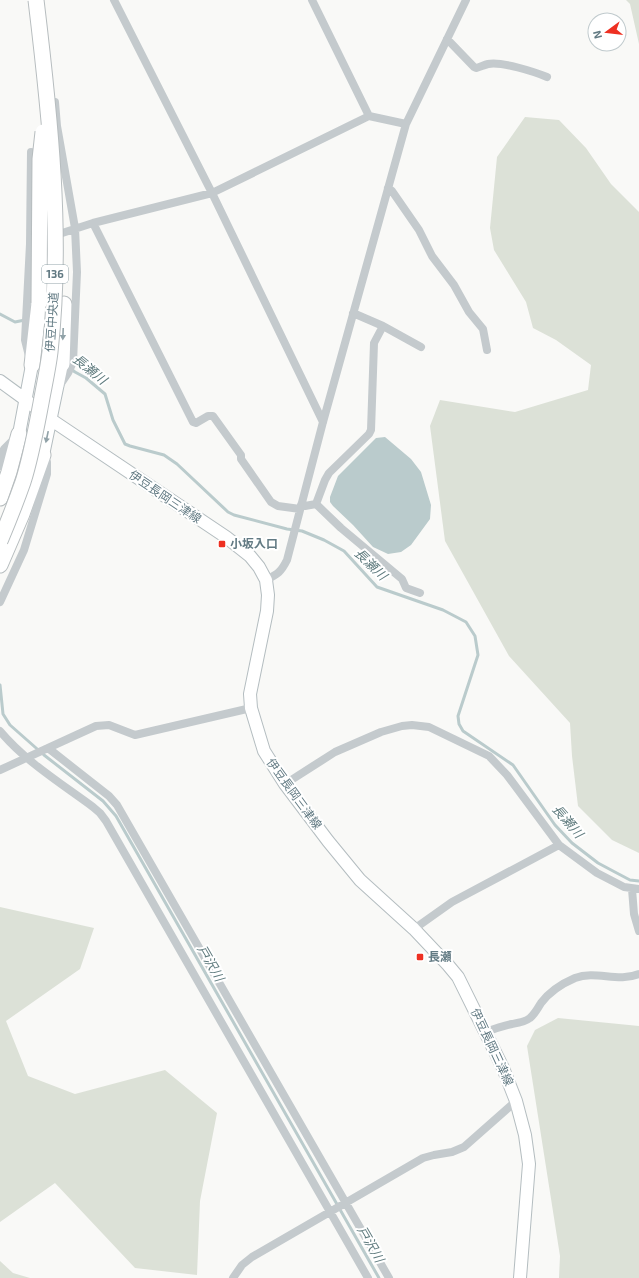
<svg xmlns="http://www.w3.org/2000/svg" width="639" height="1278" viewBox="0 0 639 1278" font-family="'Exo 2','Noto Sans JP',sans-serif">
	<rect width="100%" height="100%" fill="#f9f9f7"/>
	<!-- green -->
	<path fill="#dce1d7" d="M 626,0 L 639,0 L 639,44 L 630,4 Z
		M 525,117 L 559,120 L 586,148 L 611,184 L 639,212 L 639,853 L 612,840 L 578,806 L 572,756 L 570,723 L 509,656 L 445,541 L 430,426 L 440,400 L 515,412 L 588,390 L 591,365 L 556,340 L 533,328 L 526,302 L 494,250 L 490,228 L 497,157 Z
		M 0,907 L 94,928 L 80,969 L 6,1021 L 28,1076 L 75,1094 L 165,1070 L 217,1113 L 200,1201 L 197,1275 L 135,1268 L 55,1183 L 0,1222 Z
		M 558,1018 L 639,1026 L 639,1278 L 559,1278 L 560,1256 L 527,1046 L 535,1030 Z
		M 0,1261 L 13,1273 L 30,1278 L 0,1278 Z"/>
	<!-- water -->
	<path fill="#bacbcc" d="M 385,437 L 411,459 L 421,472 L 431,505 L 430,519 L 411,545 L 401,552 L 388,554 L 373,547 L 353,525 L 333,506 L 330,502 L 330,497 L 338,476 L 376,438 Z"/>
	<g fill="none" stroke-linecap="round" stroke-linejoin="round">
		<!-- stream -->
		<path stroke="#bacbcc" stroke-width="3" d="M 0,314 L 15,322 L 25,320
			M 71,369 L 75,372 L 86,378 L 105,394 L 113,420 L 125,444 L 130,446 L 164,455 L 177,464 L 228,512 L 234,515 L 287,529 L 302,531 L 324,540 L 344,551 L 377,587 L 443,610 L 466,622 L 475,636 L 478,655 L 458,716 L 459,724 L 463,731 L 513,765 L 555,825 L 572,843 L 598,863 L 613,871 L 630,880 L 639,881
			M 0,685 L 3,714 L 10,725 L 44,755 L 103,801 L 116,816 L 379,1278"/>
		<defs>
			<path id="secondary" d="M 0,381 L 26,400 L 50,419 L 226,537 L 250,556 L 259,567 L 266,580 L 268,595 L 267,611 L 250,694 L 251,708 L 264,751 L 285,784 L 328,841 L 360,880 L 414,929 L 448,965 L 458,977 L 503,1068 L 516,1101 L 525,1135 L 529,1164 L 520,1278
				M 19,434 L 32,365
				M 43,455 L 62,364"/>
			<path id="highway" d="M 62,364 L 64,304
				M 32,365 L 39,303
				M 0,498 L 9,472 L 19,434
				M 0,565 L 22,514 L 43,455"/>
		</defs>
		<!-- secondary casing -->
		<use href="#secondary" stroke="#b4bdc0" stroke-width="14"/>
		<!-- highway casing -->
		<use href="#highway" stroke="#b7bdbf" stroke-width="17"/>
		<!-- street -->
		<path stroke="#c4cacd" stroke-width="8" d="M 114,0 L 212,193 L 323,422
			M 312,0 L 369,116
			M 447,39 L 474,67 L 476,68 C 480,67 484,65 488,64 C 501,61 535,72 547,77
			M 55,102 L 57,126 L 75,228 L 77,272 L 73,362 L 68,373 L 60,385
			M 388,188 L 392,191 L 419,230 L 432,256 L 454,285 L 469,312 L 483,329 L 487,350
			M 53,236 L 93,223
			M 353,313 L 383,326 L 421,347
			M 29,356 L 25,340 L 30,244 L 31,152
			M 0,466 L 4,449 L 17,436
			M 316,504 L 325,480 L 329,473 L 369,434 L 371,430 L 374,343 L 383,326
			M 301,505 L 305,506 L 316,504 L 341,528 L 402,579 L 406,588 L 420,593
			M 300,509 L 278,506 L 271,502 L 241,459 L 241,455 L 213,416 L 208,416 L 196,423 L 193,422 L 93,223 L 212,193 L 369,116 L 406,124
			M 266,580 C 278,574 281,572 287,560 L 323,422 L 406,124 L 466,0
			M 0,602 L 24,550 L 47,474 L 47,462 L 43,456
			M 0,731 C 26,762 62,784 93,807 L 100,813 L 106,821 L 368,1278
			M 48,748 L 109,796 L 117,805 L 389,1278
			M 0,770 L 96,726 L 109,725 L 135,735 L 251,708
			M 285,784 L 335,752 L 381,732 L 402,726 L 412,725 L 429,727 L 489,756 L 507,775 L 559,845 L 597,873 L 624,887 L 639,889
			M 632,889 L 634,914 L 639,931
			M 414,929 L 452,902 L 559,845
			M 486,1032 C 494,1029 503,1026 512,1024 C 518,1023 525,1022 530,1018 C 534,1015 538,1008 541,1003 C 550,991 561,984 575,978 C 596,970 618,983 639,974
			M 233,1278 L 242,1265 L 252,1257 L 423,1158 L 434,1155 L 452,1152 L 464,1147 L 516,1101"/>
		<!-- secondary -->
		<use href="#secondary" stroke="#fff" stroke-width="12"/>
		<!-- highway -->
		<use href="#highway" stroke="#fff" stroke-width="15"/>
		<defs>
			<path id="highway-bridge" d="M 39,303 L 40,159 L 43,132
				M 0,541 C 8,522 16,502 23,482 C 31,457 36,429 41,403 C 44,386 48,369 50,352 C 63,235 50,116 36,0"/>
		</defs>
		<!-- highway-bridge casing -->
		<use href="#highway-bridge" stroke="#b7bdbf" stroke-width="17" stroke-linecap="butt"/>
		<!-- highway-bridge -->
		<use href="#highway-bridge" stroke="#fff" stroke-width="15"/>
	</g>
	<!-- one-way arrows -->
	<defs><path id="oneway-solid" d="M-6-.8H1V-3.2L6.5 0L1 3.2V.8H-6Z"/></defs>
	<g fill="#91a2a8">
		<use href="#oneway-solid" transform="translate(63 334) rotate(92)"/>
		<use href="#oneway-solid" transform="translate(47 437) rotate(102)"/>
	</g>
	<!-- markers -->
	<g fill="#ee3022" stroke="#fff" stroke-width="1.5">
		<rect x="218" y="540" width="8" height="8" rx="2"/>
		<rect x="416" y="953" width="8" height="8" rx="2"/>
	</g>
	<g text-anchor="middle" stroke-width="4" stroke-linejoin="round" paint-order="stroke">
		<!-- shield labels -->
		<rect fill="#fff" stroke="#91a2a8" stroke-width="1" x="42" y="265" width="26" height="18" rx="3"/>
		<g font-size="11" font-weight="bold" fill="#627a83">
			<text x="55" y="278">136</text>
		</g>
		<!-- street labels -->
		<g font-size="12" fill="#627a83" stroke="#fff">
			<text transform="translate(52 322) rotate(-86)" y="4">伊豆中央道</text>
			<text transform="translate(165 497) rotate(34)" y="4">伊豆長岡三津線</text>
			<text transform="translate(294 794) rotate(54)" y="4">伊豆長岡三津線</text>
			<text transform="translate(492 1047) rotate(65)" y="4">伊豆長岡三津線</text>
		</g>
		<!-- poi labels -->
		<g font-size="12" font-weight="bold" fill="#627a83" stroke="#fff" text-anchor="start">
			<text x="230" y="548">小坂入口</text>
			<text x="428" y="961">長瀬</text>
		</g>
		<!-- water labels -->
		<g font-size="13" font-style="italic" fill="#5e7a7d" stroke="#fff">
			<text transform="translate(90 369) rotate(39)" y="5">長瀬川</text>
			<text transform="translate(371 564) rotate(44)" y="5">長瀬川</text>
			<text transform="translate(568 821) rotate(49)" y="5">長瀬川</text>
			<text transform="translate(211 963) rotate(60)" y="5">戸沢川</text>
			<text transform="translate(371 1244) rotate(60)" y="5">戸沢川</text>
		</g>
	</g>
	<!-- north arrow -->
	<g transform="translate(607 32) rotate(255)"><circle r="19" fill="#ffffff" stroke="#c0cacd"/>
	<path d="M0-3L7 15L0 10L-7 15Z" fill="#ee3022"/>
	<text y="-6" font-size="11" font-weight="bold" text-anchor="middle" fill="#627a83">N</text>
	</g>
</svg>
